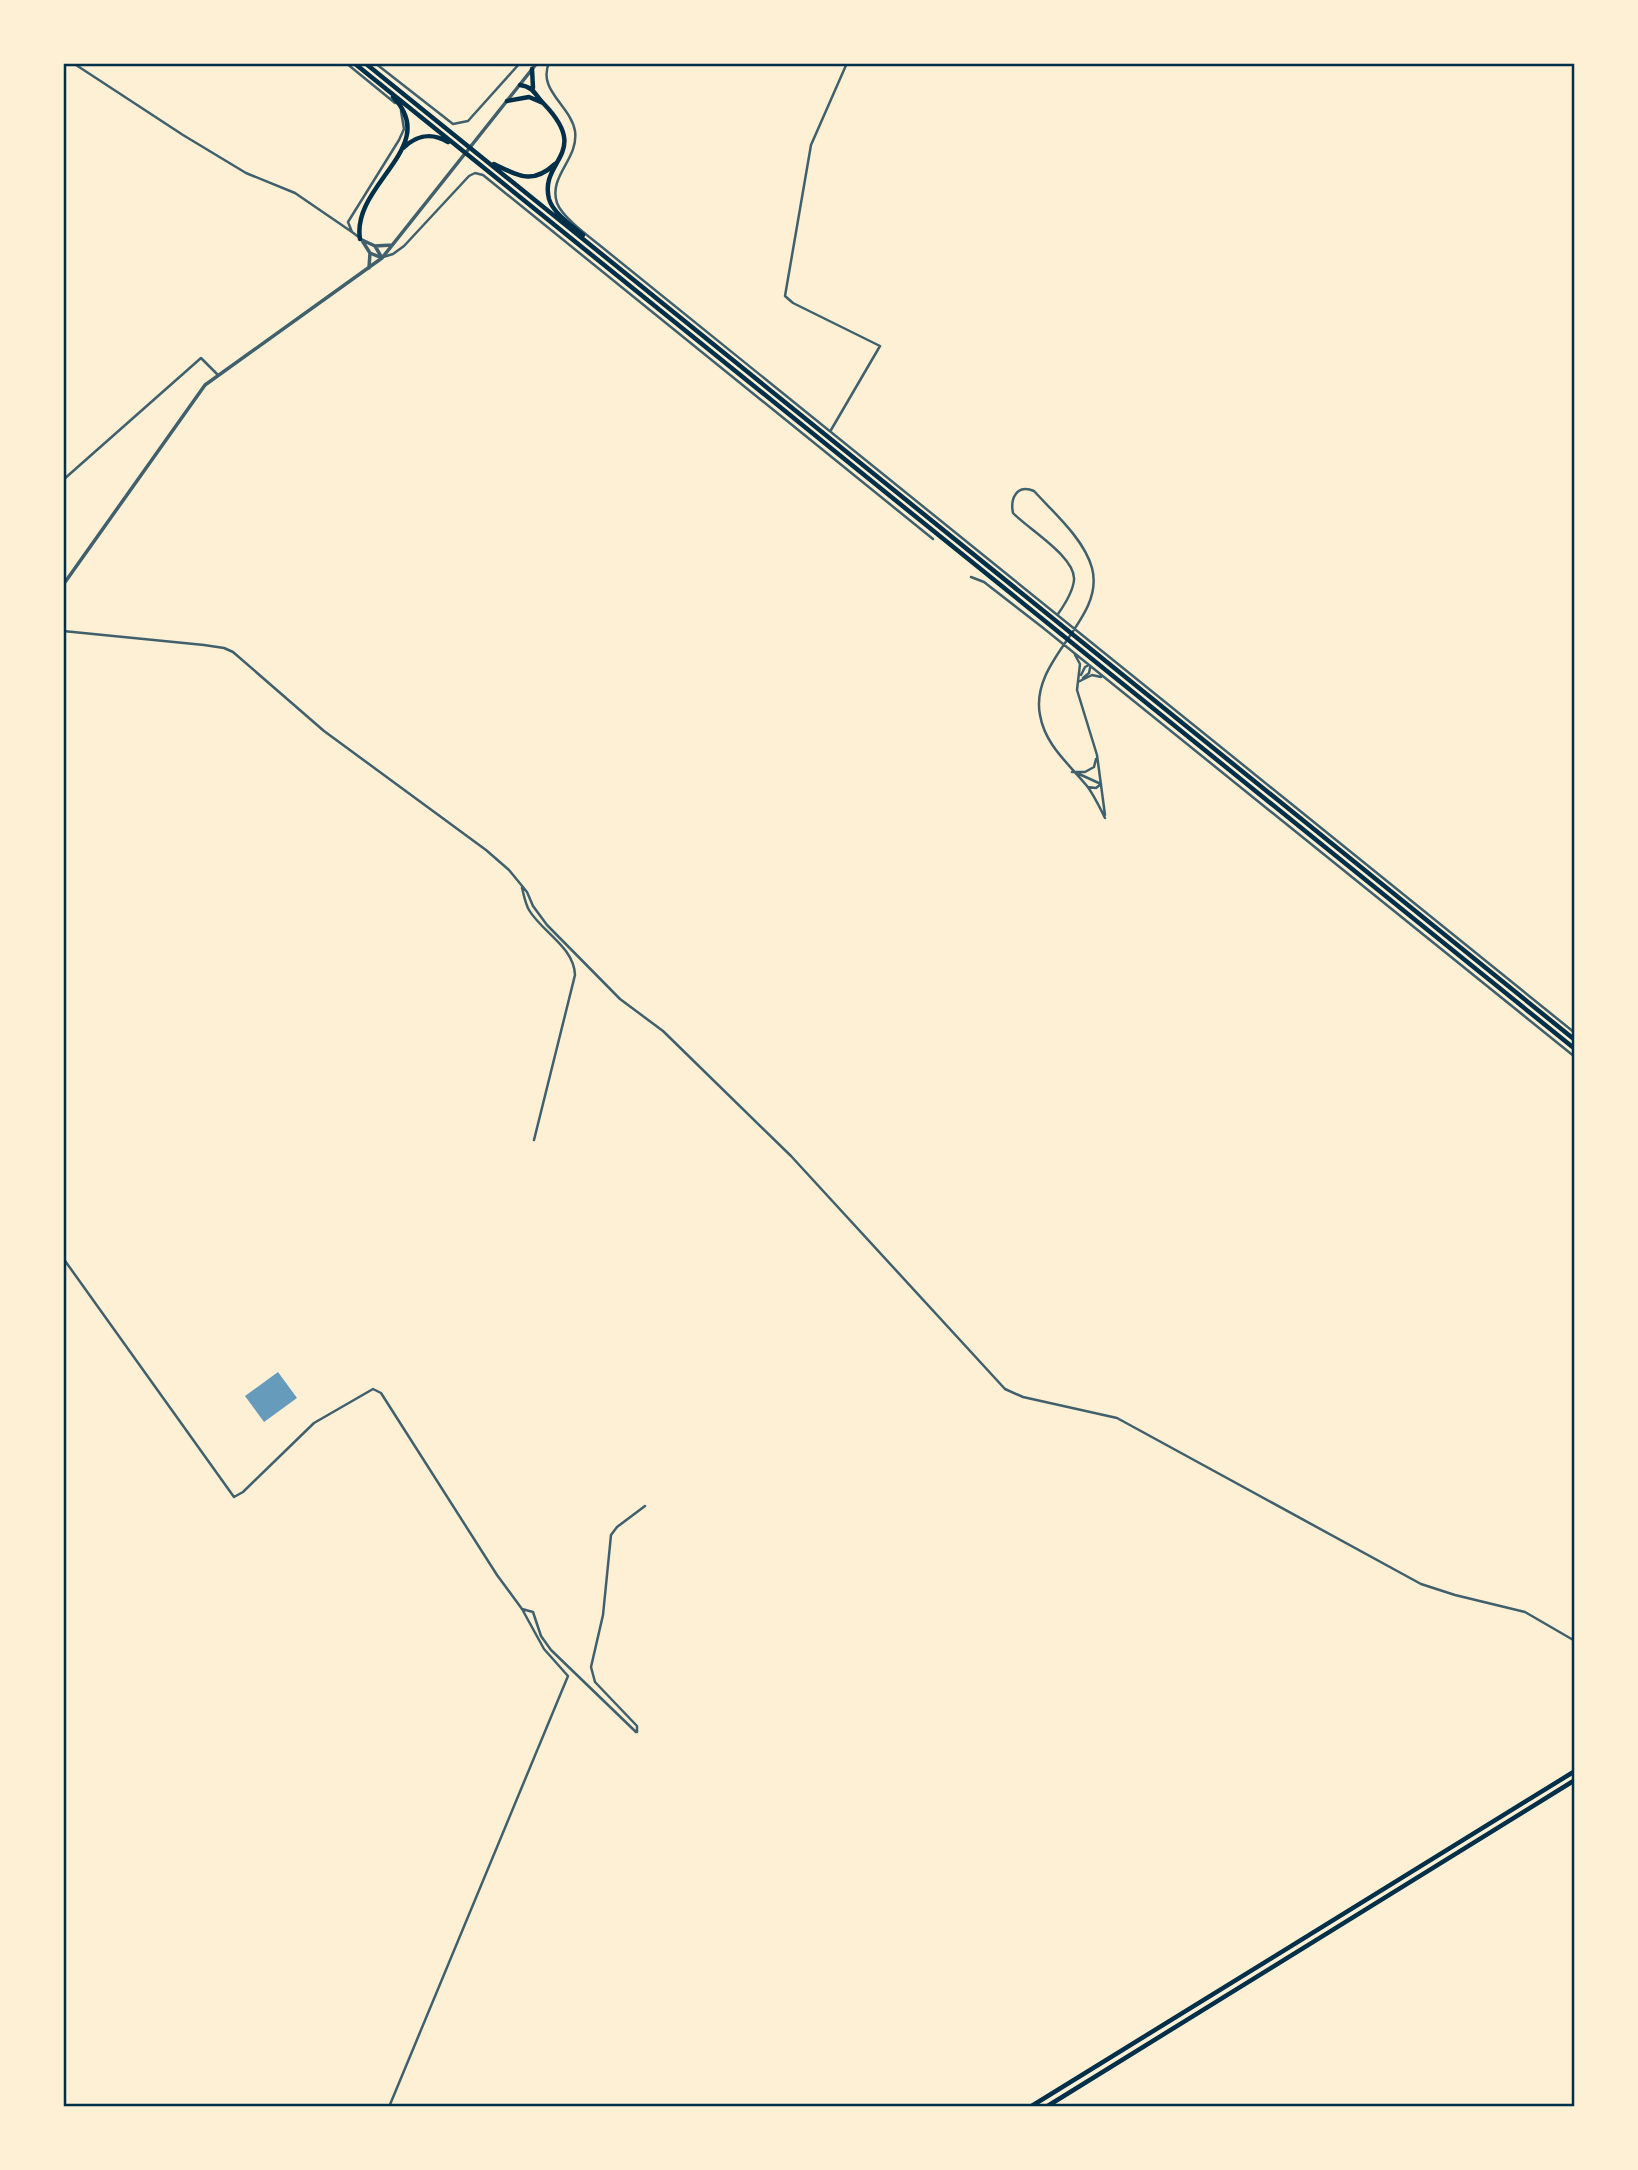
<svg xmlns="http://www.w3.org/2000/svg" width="1638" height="2170" viewBox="0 0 1638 2170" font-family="'Open Sans',sans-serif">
	<rect width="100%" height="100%" fill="#fdf0d5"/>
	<!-- water -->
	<path fill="#669bbc" d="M 278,1372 L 297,1398 L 264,1422 L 245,1396 Z"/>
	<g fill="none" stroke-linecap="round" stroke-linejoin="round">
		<!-- minor -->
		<path stroke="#3f606c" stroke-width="2.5" d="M 73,63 L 183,135 L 246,173 L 295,193 L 352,232
			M 346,63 L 395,103
			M 375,63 L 453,124 L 468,121 L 520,63
			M 549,63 C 537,90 571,106 575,131 C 579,159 548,176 557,203 C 563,219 594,240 608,252 L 1575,1033
			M 360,238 L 352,232 L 348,222 L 399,140 L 404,129 L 401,111
			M 383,257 L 393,254 L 404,246 L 469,176 L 475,173 L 483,175 L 933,539
			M 831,430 L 880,346 L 793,303 L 785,296 L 811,145 L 847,63
			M 63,480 L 201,358 L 218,375
			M 971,577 L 984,582 L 1042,627 L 1575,1057
			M 1058,614 C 1065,604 1073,592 1074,580 C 1076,557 1028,529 1013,513 C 1010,498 1017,484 1034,491 C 1054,513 1084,539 1092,568 C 1106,620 1029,659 1040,715 C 1045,745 1069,764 1087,786 C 1094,795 1100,808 1105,818
			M 63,631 L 204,645 L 224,648 L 233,652 L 324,731 L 486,850 L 509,870 L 527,892 L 533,906 L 547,925 L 620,999 L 663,1031 L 791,1156 L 1005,1389 L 1023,1397 L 1117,1418 L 1421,1584 L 1455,1595 L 1525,1612 L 1575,1641
			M 1075,655 L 1080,664 L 1077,690 L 1097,755 L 1105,815
			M 1081,675 L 1085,667 L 1089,665
			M 1083,678 L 1089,673 L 1090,668
			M 1078,682 L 1092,675 L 1101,677
			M 1072,772 L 1085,772 L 1094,767 L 1096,759
			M 1079,774 L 1101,784
			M 1088,787 L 1096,788 L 1101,784
			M 522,888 C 524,895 525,903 529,910 C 542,932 574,947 575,975 L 534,1140
			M 63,1258 L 234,1497 L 243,1492 L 314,1423 L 373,1389 L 381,1393 L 497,1575 L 522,1609 L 544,1649 L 568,1676 L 389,2107
			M 522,1609 L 533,1612 L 541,1636 L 551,1650 L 636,1732
			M 637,1732 L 637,1726 L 595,1682 L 591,1667 L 603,1615 L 611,1535 L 617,1527 L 645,1506"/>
		<!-- tertiary -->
		<path stroke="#3f606c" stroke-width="3.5" d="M 360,239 L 375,246 L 382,258
			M 363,242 L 370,253 L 382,258
			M 375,246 L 392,245
			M 369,268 L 370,253
			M 63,585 L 205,385 L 382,258 L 537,63"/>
		<!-- trunk -->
		<path stroke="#003049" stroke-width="4.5" d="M 354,63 L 1575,1049
			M 365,63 L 1575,1040
			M 532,69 L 533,88
			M 520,85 C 534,87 535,95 544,104 C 592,154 539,160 549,199 C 553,213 572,226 583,235
			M 507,101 L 529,97 L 543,103
			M 403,148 C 417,135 431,132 448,142
			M 494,164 C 519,176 532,185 555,164
			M 360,239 C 351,184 442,147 393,97"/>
		<!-- motorway -->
		<path stroke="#003049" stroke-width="4.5" d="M 1030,2107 L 1575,1771
			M 1046,2107 L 1575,1780"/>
	</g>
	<!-- border -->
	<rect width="1638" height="2170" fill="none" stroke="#fdf0d5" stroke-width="130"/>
	<rect x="65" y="65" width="1508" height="2040" fill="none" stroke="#003049" stroke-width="2.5"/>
</svg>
